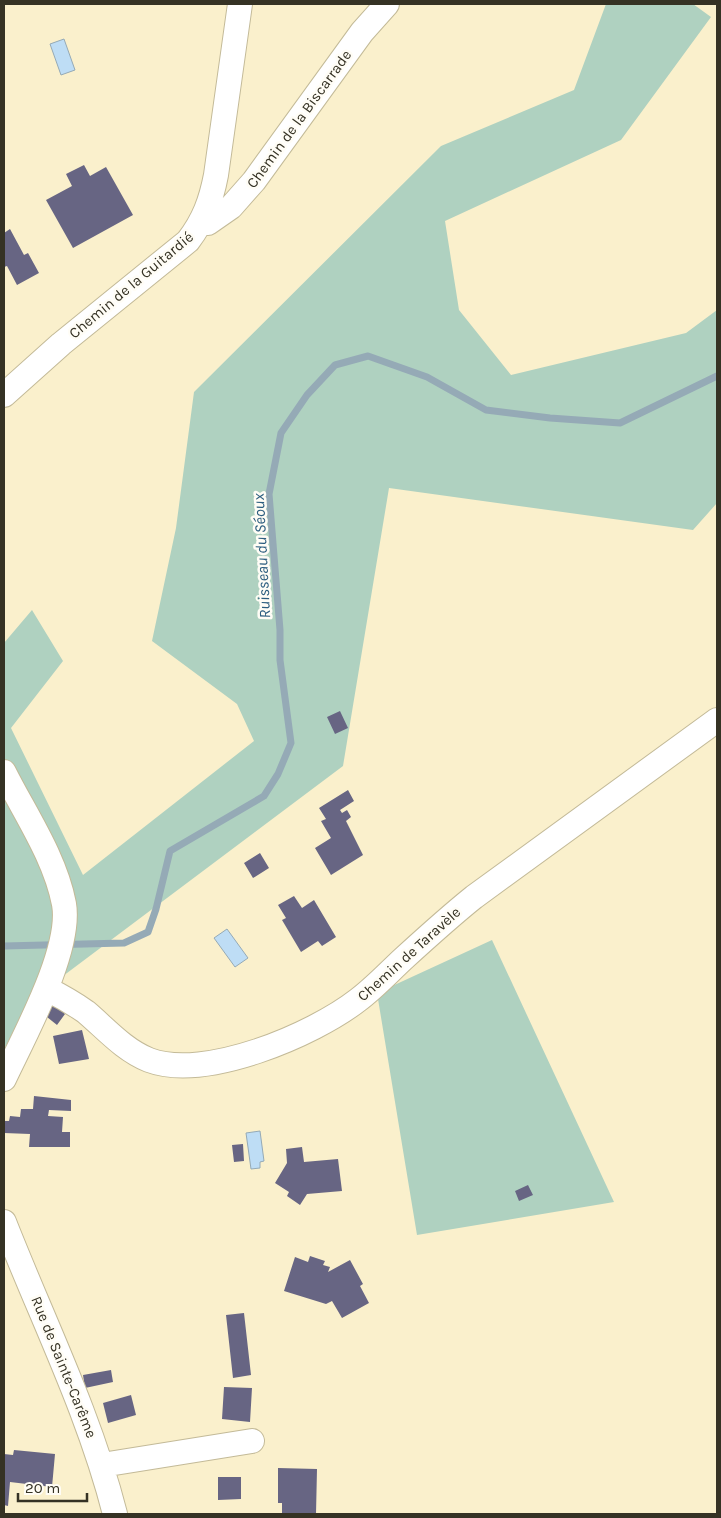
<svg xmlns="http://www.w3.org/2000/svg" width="721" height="1518" viewBox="0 0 721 1518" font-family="Karla,sans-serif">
	<rect width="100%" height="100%" fill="#faf0cc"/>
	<!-- green -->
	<path fill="#afd1c0" d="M 606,4 L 693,4 L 711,17 L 621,140 L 445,221 L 459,310 L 511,375 L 686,333 L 717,310 L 717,503 L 693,530 L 389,488 L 343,766 L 27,1003 L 4,1050 L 4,643 L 32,610 L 63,661 L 11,728 L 83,875 L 254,741 L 237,704 L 152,641 L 176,528 L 194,392 L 441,146 L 574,90 Z
		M 492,940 L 614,1202 L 417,1235 L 377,993 Z"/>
	<!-- water -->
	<path fill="#beddf5" stroke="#95aab6" d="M 64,39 L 75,70 L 61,75 L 50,44 Z
		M 227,929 L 248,958 L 235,967 L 214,938 Z
		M 260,1131 L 264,1161 L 260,1162 L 260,1168 L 251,1169 L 246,1133 Z"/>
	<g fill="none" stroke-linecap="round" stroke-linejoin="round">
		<!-- stream -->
		<path stroke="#95aab6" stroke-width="7" d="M 4,946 L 124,943 L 148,932 L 156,909 L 170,851 L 264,796 L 278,774 L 291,743 L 280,660 L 280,630 L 269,494 L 281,433 L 307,395 L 335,365 L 368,356 L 427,377 L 486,410 L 550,418 L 620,423 L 717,376"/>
	</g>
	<!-- building -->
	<path fill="#676583" d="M 84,165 L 90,176 L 106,167 L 133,215 L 73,248 L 46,200 L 72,186 L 66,174 Z
		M 10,229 L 24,255 L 28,253 L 39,273 L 17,285 L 7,266 L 4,267 L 4,233 Z
		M 340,711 L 348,728 L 335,734 L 327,717 Z
		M 348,790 L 354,801 L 340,810 L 342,813 L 347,810 L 351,817 L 346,821 L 363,855 L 331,875 L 315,848 L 331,838 L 321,821 L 326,819 L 319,808 Z
		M 260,853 L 269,868 L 253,878 L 244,863 Z
		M 294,896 L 302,908 L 314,900 L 336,937 L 322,946 L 318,941 L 301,952 L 282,920 L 286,918 L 278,905 Z
		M 53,1003 L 65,1014 L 57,1025 L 47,1017 Z
		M 82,1030 L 89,1059 L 59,1064 L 53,1036 Z
		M 34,1096 L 71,1100 L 71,1111 L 49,1110 L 48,1116 L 63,1117 L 62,1132 L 70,1132 L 70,1147 L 29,1147 L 30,1134 L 4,1133 L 4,1121 L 9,1121 L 10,1116 L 20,1117 L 21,1109 L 33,1109 Z
		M 243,1144 L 244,1161 L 234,1162 L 232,1145 Z
		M 302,1147 L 304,1162 L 338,1159 L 342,1191 L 307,1194 L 300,1205 L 287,1196 L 289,1192 L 275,1183 L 287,1163 L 286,1149 Z
		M 528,1185 L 533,1195 L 519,1201 L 515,1191 Z
		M 310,1256 L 325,1261 L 323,1265 L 330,1267 L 328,1272 L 350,1260 L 363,1284 L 360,1286 L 369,1303 L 342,1318 L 332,1301 L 326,1304 L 284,1291 L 295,1257 L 308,1262 Z
		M 244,1313 L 251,1375 L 233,1378 L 226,1315 Z
		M 111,1370 L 113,1382 L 85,1388 L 83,1375 Z
		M 224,1387 L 252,1388 L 250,1422 L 222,1419 Z
		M 131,1395 L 136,1415 L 108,1423 L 103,1403 Z
		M 14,1450 L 55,1454 L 52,1487 L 10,1482 L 8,1506 L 4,1505 L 4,1454 L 13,1455 Z
		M 278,1468 L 317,1469 L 316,1514 L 282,1514 L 282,1503 L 278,1503 Z
		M 218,1477 L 241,1477 L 241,1499 L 218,1500 Z"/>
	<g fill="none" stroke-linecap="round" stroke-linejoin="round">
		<defs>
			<path id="minor" d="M 202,222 L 208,223 L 231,207 L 254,181 L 362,32 L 387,4
				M 4,395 L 61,344 L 188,241 C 204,220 211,201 216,175 L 240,4
				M 4,772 C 25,814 55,857 64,904 C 72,950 24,1036 4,1079
				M 47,989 C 61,996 73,1003 86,1012 C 106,1029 124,1050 149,1060 C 205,1081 313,1035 358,1000 C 374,988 388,973 403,959 C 426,938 449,917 474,897 L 717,720
				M 4,1222 C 42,1319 89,1412 115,1514
				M 102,1465 L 252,1441"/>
		</defs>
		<!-- minor casing -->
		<use href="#minor" stroke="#c3ba98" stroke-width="26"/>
		<!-- minor -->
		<use href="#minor" stroke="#fff" stroke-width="24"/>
	</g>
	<g text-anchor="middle" stroke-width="5" stroke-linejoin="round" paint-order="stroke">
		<!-- street labels -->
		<g font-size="15" fill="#353224" stroke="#fffdf6">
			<text transform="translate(299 119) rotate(-54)" y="5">Chemin de la Biscarrade</text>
			<text transform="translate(131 285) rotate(-40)" y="5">Chemin de la Guitardié</text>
			<text transform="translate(409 954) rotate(-42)" y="5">Chemin de Taravèle</text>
			<text transform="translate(64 1367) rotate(68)" y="5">Rue de Sainte-Carême</text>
		</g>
		<!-- water labels -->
		<g font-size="16" font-style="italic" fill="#2c5d7f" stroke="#fffdf6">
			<text transform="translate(261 556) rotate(-93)" y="6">Ruisseau du Séoux</text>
		</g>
	</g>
	<!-- border -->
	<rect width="721" height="1518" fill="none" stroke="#353224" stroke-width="10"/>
	<!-- scale -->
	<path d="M18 1493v8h69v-8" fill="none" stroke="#353224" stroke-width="2.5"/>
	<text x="25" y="1493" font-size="15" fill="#353224" stroke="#fffdf6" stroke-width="4" paint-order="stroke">20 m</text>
</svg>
